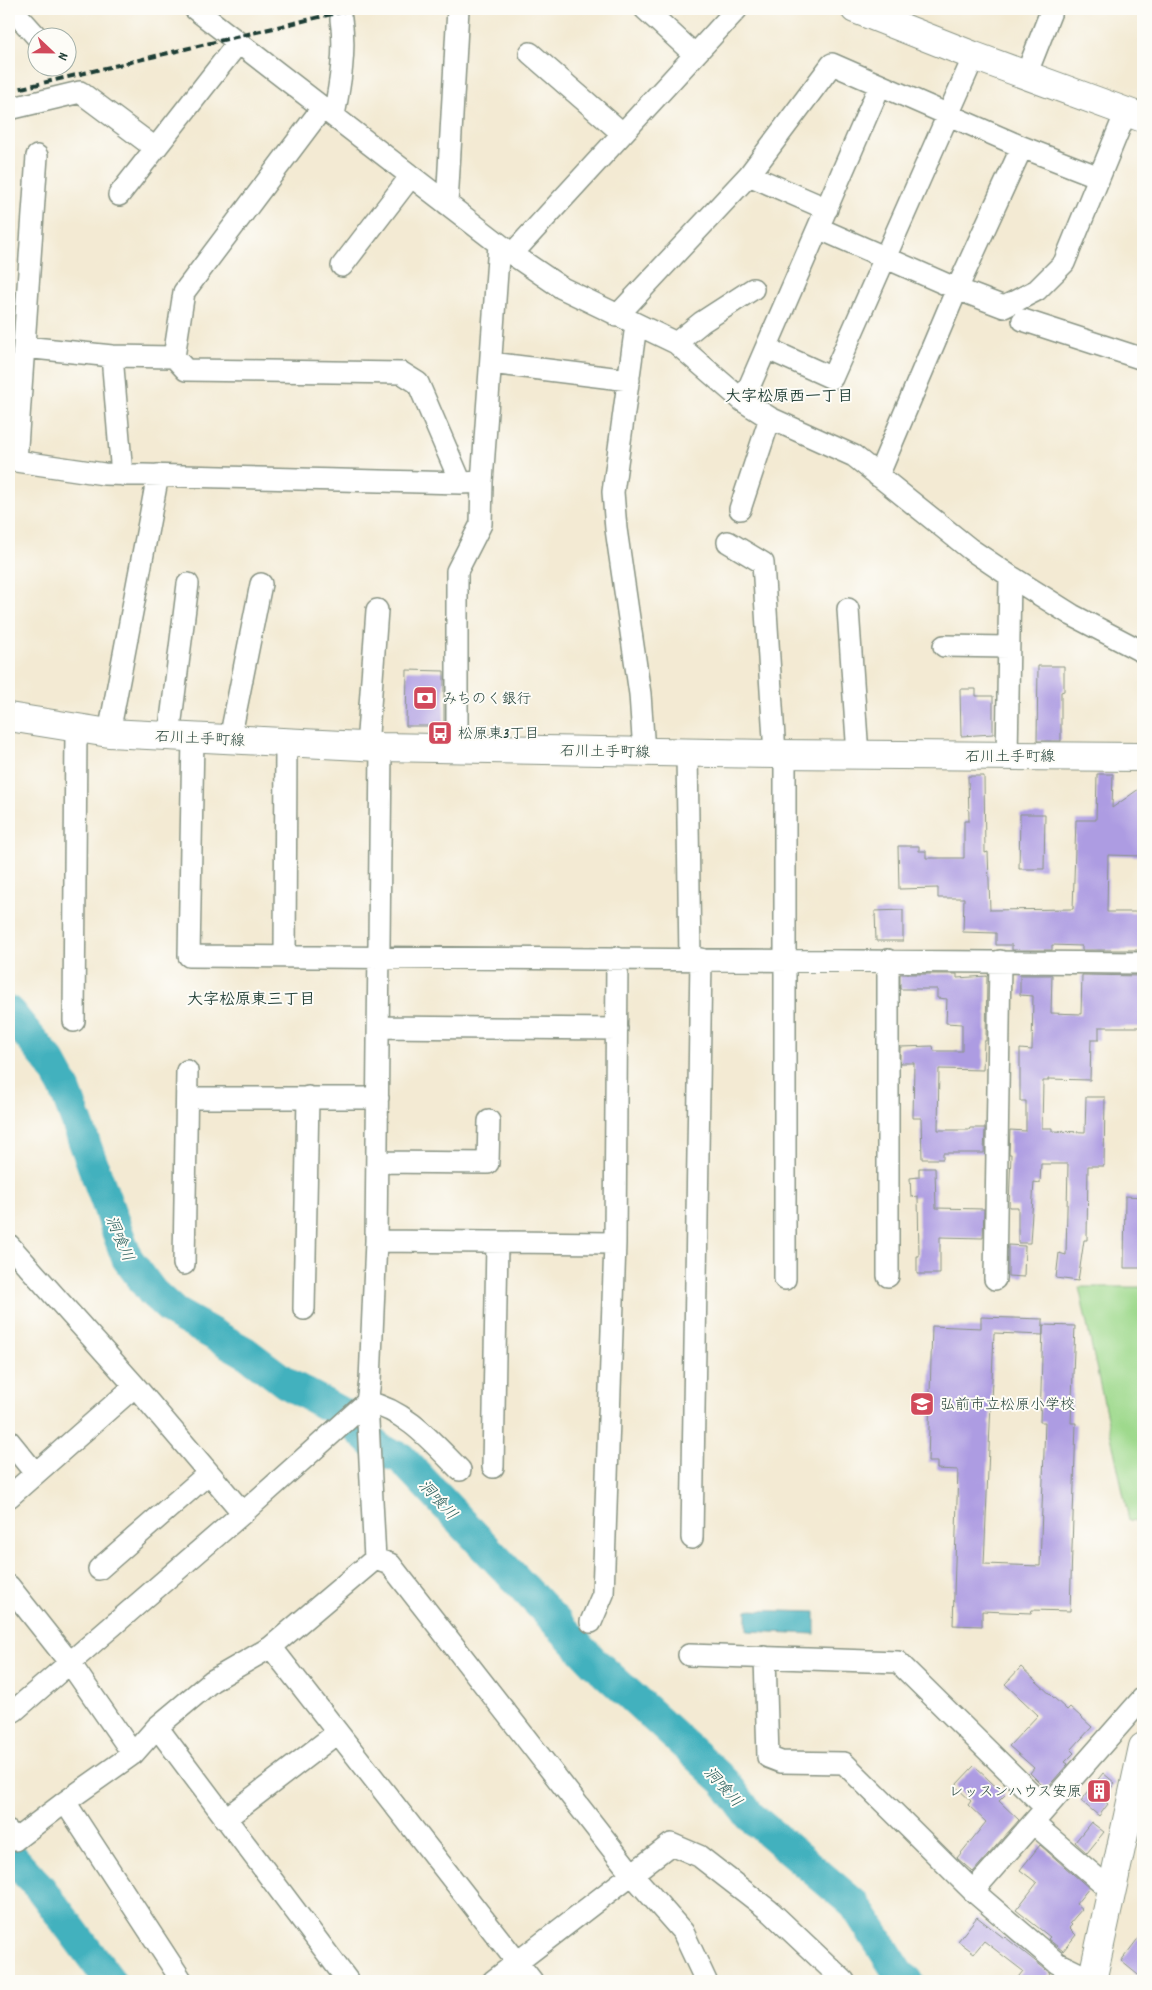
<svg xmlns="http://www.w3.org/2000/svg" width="1152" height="1990" viewBox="0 0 1152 1990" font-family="Dekko,'Klee One',sans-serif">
	<rect width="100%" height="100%" fill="#fdfcf7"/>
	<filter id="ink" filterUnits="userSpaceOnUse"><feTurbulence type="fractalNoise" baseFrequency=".02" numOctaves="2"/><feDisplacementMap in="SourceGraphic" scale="10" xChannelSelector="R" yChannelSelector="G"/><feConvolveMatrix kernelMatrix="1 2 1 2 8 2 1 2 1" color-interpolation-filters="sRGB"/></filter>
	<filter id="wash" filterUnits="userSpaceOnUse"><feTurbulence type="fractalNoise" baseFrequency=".0096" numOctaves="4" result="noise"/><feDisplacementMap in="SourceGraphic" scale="20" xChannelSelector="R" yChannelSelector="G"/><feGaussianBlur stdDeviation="1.12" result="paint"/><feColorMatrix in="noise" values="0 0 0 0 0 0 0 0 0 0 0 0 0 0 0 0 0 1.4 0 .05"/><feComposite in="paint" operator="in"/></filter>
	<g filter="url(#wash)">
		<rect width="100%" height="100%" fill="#f3ead3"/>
		<!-- green -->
		<path fill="#9ed98c" stroke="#5e8b60" d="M 1079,1287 L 1143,1287 L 1143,1522 L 1129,1520 Z"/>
		<!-- water -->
		<path fill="#42b1be" stroke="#307779" d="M 747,1610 L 815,1612 L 815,1634 L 747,1631 Z"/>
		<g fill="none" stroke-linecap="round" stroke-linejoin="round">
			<!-- river -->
			<path stroke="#42b1be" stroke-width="32" d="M 9,1012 L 51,1063 L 64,1087 L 127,1258 L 152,1292 L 175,1313 L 245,1352 L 286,1383 L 343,1414 L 379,1449 L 401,1458 L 594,1662 L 725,1782 L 750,1816 L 855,1905 L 900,1975 L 908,1981
				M 9,1854 L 41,1889 L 110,1981"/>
		</g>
		<g id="blocks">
			<!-- building -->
			<path fill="#ad9ce2" d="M 1038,666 L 1064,666 L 1064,691 L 1061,692 L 1061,741 L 1037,741 Z
				M 407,670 L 444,671 L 444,726 L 406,726 Z
				M 960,689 L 976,689 L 976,696 L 993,696 L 993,734 L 961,736 Z
				M 1097,774 L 1113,774 L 1112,808 L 1143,786 L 1143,856 L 1108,855 L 1107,912 L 1143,912 L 1143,950 L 1082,950 L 1082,946 L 1052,945 L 1052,950 L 1012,950 L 1012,945 L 996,945 L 996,933 L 963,932 L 964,898 L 938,898 L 938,888 L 899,889 L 898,846 L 919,846 L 919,851 L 926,851 L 926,858 L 964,858 L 964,821 L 969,821 L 968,776 L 984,776 L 985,853 L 988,852 L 990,910 L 1073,909 L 1076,820 L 1096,820 Z
				M 1020,814 L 1045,814 L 1044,869 L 1019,869 Z
				M 903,910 L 903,941 L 876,941 L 875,911 Z
				M 900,974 L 957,974 L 957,978 L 987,976 L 986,1041 L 984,1041 L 983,1070 L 939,1069 L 938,1130 L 969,1130 L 970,1128 L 985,1128 L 984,1153 L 943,1153 L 943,1159 L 922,1159 L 921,1118 L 913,1118 L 914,1063 L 900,1063 L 900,1047 L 933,1046 L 934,1051 L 962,1051 L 962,1024 L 946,1023 L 947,999 L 937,998 L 937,989 L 900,989 Z
				M 1020,975 L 1052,975 L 1051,1013 L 1081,1014 L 1082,975 L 1142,976 L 1143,980 L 1143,1027 L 1099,1027 L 1099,1040 L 1091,1040 L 1090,1080 L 1048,1079 L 1048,1081 L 1043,1081 L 1042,1128 L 1052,1128 L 1052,1131 L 1085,1132 L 1086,1097 L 1105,1097 L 1104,1166 L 1088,1166 L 1087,1240 L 1084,1240 L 1078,1281 L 1056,1278 L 1059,1253 L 1066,1255 L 1068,1164 L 1041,1164 L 1040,1183 L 1034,1182 L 1030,1243 L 1018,1243 L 1018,1207 L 1009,1207 L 1011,1154 L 1009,1154 L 1010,1130 L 1026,1131 L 1026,1101 L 1020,1101 L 1020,1049 L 1032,1050 L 1033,996 L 1020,995 Z
				M 919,1168 L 935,1168 L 936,1208 L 984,1209 L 983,1238 L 940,1237 L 940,1274 L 917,1274 L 917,1256 L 919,1256 L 918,1196 L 911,1197 L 910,1178 L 919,1177 Z
				M 1125,1196 L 1143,1197 L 1142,1268 L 1124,1268 Z
				M 1008,1245 L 1025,1246 L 1024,1277 L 1008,1276 Z
				M 981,1317 L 1043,1319 L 1043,1335 L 994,1333 L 984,1564 L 1040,1566 L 1045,1422 L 1040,1422 L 1043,1325 L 1075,1326 L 1071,1423 L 1076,1423 L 1070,1611 L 1032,1610 L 1031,1613 L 982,1611 L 982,1626 L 953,1625 L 958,1470 L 937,1469 L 937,1462 L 928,1462 L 932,1326 L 981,1328 Z
				M 1021,1667 L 1067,1710 L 1070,1707 L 1092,1727 L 1071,1750 L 1074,1753 L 1065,1762 L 1068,1764 L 1046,1789 L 1030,1773 L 1034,1768 L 1009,1746 L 1038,1715 L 1005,1684 Z
				M 974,1766 L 1005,1795 L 999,1801 L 1019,1820 L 973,1872 L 957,1858 L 986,1822 L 968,1805 L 971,1801 L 955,1786 Z
				M 1103,1773 L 1115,1783 L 1102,1799 L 1108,1804 L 1099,1816 L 1081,1801 Z
				M 1091,1822 L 1104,1832 L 1087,1853 L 1075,1842 Z
				M 1040,1845 L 1089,1888 L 1076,1904 L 1082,1909 L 1070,1923 L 1072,1925 L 1069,1928 L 1076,1935 L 1063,1951 L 1048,1939 L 1050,1937 L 1016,1910 L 1037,1883 L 1020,1870 Z
				M 977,1917 L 1004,1938 L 1005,1937 L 1050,1973 L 1043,1981 L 1015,1981 L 1023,1971 L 984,1941 L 974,1953 L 958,1941 Z
				M 1143,1932 L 1143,1979 L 1121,1961 Z"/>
		</g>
	</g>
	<g filter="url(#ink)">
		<use href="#blocks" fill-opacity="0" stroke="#899484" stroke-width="1"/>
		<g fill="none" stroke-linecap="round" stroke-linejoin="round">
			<defs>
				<path id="street" d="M 12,9 L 38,38
					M 195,9 L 512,254 L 562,288 L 676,343 L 743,401 L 770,418 L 854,456 L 970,549 L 1010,576 L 1072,615 L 1143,652
					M 645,9 L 695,55
					M 530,53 L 622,133
					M 1026,75 L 1052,9
					M 9,109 L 80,92 L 155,148
					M 334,115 C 340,85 346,50 341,19
					M 37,156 L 16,461 L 104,474 L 461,483 L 482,482
					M 749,175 L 827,209
					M 119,195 L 238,43
					M 447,204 L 458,9
					M 818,228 L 957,289 L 1004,307 L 1037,290 L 1064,263 L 1126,112
					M 512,254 L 737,9
					M 342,266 L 411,176
					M 617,316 L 749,175 L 832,64 L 1022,147 L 1099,177
					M 1023,320 L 1143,359
					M 636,325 L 613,492 L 616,529 L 640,694 L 644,752
					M 676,343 L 702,322 L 753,289
					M 24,347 L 112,356 L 174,357 L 186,370 L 402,373 L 418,383 L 461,483
					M 766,348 L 832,378 L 974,56
					M 112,356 L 122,475
					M 174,357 L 184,292 L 323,107
					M 491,363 L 629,380
					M 743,401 L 880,85
					M 878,476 L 957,289 L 1022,147
					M 740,509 L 770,418
					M 728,542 L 763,563 L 775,754
					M 848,609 L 858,755
					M 944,646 L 1008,647
					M 109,733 L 158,475
					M 169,736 L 188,584
					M 193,737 L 189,956 L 1143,963
					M 230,739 L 261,584
					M 367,747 L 377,610
					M 457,749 L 457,571 L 481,524 L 482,482 L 499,244
					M 687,753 L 690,959
					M 1007,756 L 1010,576
					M 285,957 L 286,742
					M 74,1021 L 76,728
					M 379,1027 L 617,1029
					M 187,1098 L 378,1098
					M 377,1162 L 488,1163 L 489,1121
					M 376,1241 L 615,1243
					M 9,1245 L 135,1386 L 243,1513
					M 184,1264 L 187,1071
					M 888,1276 L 888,960
					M 785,1279 L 785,754
					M 995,1279 L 1000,961
					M 304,1309 L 308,1097
					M 367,1402 C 407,1411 432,1442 460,1470
					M 9,1441 L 35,1473
					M 493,1467 L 497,1243
					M 9,1497 L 135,1386
					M 692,1538 L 701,959
					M 375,1559 L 367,1402 L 370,1381 L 376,1241 L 381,747
					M 375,1559 L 390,1564 L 631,1873 L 683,1932 L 706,1981
					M 99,1569 L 209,1473
					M 9,1586 L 70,1663 L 133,1754
					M 591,1622 L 603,1594 L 615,1243 L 617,958
					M 271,1647 L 532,1981
					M 689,1655 L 898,1662 L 1046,1808
					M 765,1657 L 768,1757 L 781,1762 L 844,1763 L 973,1891 L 1057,1963 L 1094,1981
					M 14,1711 L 243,1513 L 367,1402
					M 157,1727 L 348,1981
					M 65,1802 L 182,1981
					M 225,1819 L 337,1733
					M 1033,1823 L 1112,1891
					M 9,1832 L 15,1840 L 65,1802 L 133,1754 L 157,1727 L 212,1681 L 271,1647 L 375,1559
					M 973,1891 L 1143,1698
					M 493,1981 L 671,1844 L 699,1856 L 771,1912 L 844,1981"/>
				<path id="secondary" d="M 855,9 L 974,56 L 1143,118
					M 9,717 L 109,733 L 381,747 L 775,754 L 1143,757
					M 1092,1981 L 1143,1747"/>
			</defs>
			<!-- street casing -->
			<use href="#street" stroke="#899484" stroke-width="24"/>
			<!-- secondary casing -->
			<use href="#secondary" stroke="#899484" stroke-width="30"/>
			<!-- street -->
			<use href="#street" stroke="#fff" stroke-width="21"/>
			<!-- secondary -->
			<use href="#secondary" stroke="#fff" stroke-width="28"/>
			<!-- rail -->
			<path stroke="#1f3d34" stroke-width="4" stroke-dasharray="8 4" stroke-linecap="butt" d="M 9,91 L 353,9"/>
		</g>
	</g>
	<!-- icons -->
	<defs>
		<symbol id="bank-square" viewBox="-11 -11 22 22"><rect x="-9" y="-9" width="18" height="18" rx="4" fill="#d1495b" stroke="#fdfcf7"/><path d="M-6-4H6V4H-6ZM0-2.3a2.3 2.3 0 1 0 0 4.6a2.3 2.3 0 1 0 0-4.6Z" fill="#fff"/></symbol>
		<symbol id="bus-square" viewBox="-11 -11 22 22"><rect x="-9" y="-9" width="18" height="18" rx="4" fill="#d1495b" stroke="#fdfcf7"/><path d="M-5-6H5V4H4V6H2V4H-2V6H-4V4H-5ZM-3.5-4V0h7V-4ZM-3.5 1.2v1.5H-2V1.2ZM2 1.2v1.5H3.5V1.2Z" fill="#fff"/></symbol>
		<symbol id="school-square" viewBox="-11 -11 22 22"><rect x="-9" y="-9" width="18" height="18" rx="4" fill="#d1495b" stroke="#fdfcf7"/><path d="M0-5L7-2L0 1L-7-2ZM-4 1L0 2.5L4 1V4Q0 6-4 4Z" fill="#fff"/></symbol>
		<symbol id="building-square" viewBox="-11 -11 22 22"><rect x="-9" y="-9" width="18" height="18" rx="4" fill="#d1495b" stroke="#fdfcf7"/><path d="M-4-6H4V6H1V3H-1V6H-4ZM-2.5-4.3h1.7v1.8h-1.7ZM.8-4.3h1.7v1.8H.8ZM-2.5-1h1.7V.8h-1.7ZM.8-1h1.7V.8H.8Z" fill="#fff"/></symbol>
	</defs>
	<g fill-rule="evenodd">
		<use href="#bank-square" x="411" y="684" width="28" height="28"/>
		<use href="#bus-square" x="426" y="719" width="28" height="28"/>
		<use href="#school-square" x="908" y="1390" width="28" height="28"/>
		<use href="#building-square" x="1085" y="1777" width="28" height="28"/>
	</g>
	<g text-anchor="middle" stroke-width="4" stroke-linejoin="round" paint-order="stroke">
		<!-- poi labels -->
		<g font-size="15" fill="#1f3d34" stroke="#fdfcf7" text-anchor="start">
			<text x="442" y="703">みちのく銀行</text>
			<text x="458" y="738">松原東3丁目</text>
			<text x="940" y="1409">弘前市立松原小学校</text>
			<text x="1082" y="1796" text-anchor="end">レッスンハウス安原</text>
		</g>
		<!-- street labels -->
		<g font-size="15" fill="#1f3d34" stroke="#fdfcf7">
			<text transform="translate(200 738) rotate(3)" y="5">石川土手町線</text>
			<text transform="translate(605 751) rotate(1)" y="5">石川土手町線</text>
			<text x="1010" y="761">石川土手町線</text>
		</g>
		<!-- neighbourhood labels -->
		<g font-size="16" font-weight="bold" fill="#1f3d34" stroke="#fdfcf7">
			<text x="789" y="401">大字松原西一丁目</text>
			<text x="251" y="1004">大字松原東三丁目</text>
		</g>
		<!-- water labels -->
		<g font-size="16" font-style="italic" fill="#2a605d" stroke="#fdfcf7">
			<text transform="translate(121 1238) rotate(67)" y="6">洞喰川</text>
			<text transform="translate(439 1499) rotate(47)" y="6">洞喰川</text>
			<text transform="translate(724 1786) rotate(48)" y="6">洞喰川</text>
		</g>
	</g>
	<!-- margin -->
	<rect width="1152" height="1990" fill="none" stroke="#fdfcf7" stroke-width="30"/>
	<!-- north arrow -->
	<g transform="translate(52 52) rotate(112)"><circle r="24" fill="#fdfcf7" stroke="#a4b0a9"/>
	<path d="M0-4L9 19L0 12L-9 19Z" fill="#d1495b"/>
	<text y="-8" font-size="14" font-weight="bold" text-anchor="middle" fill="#1f3d34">N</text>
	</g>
</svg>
